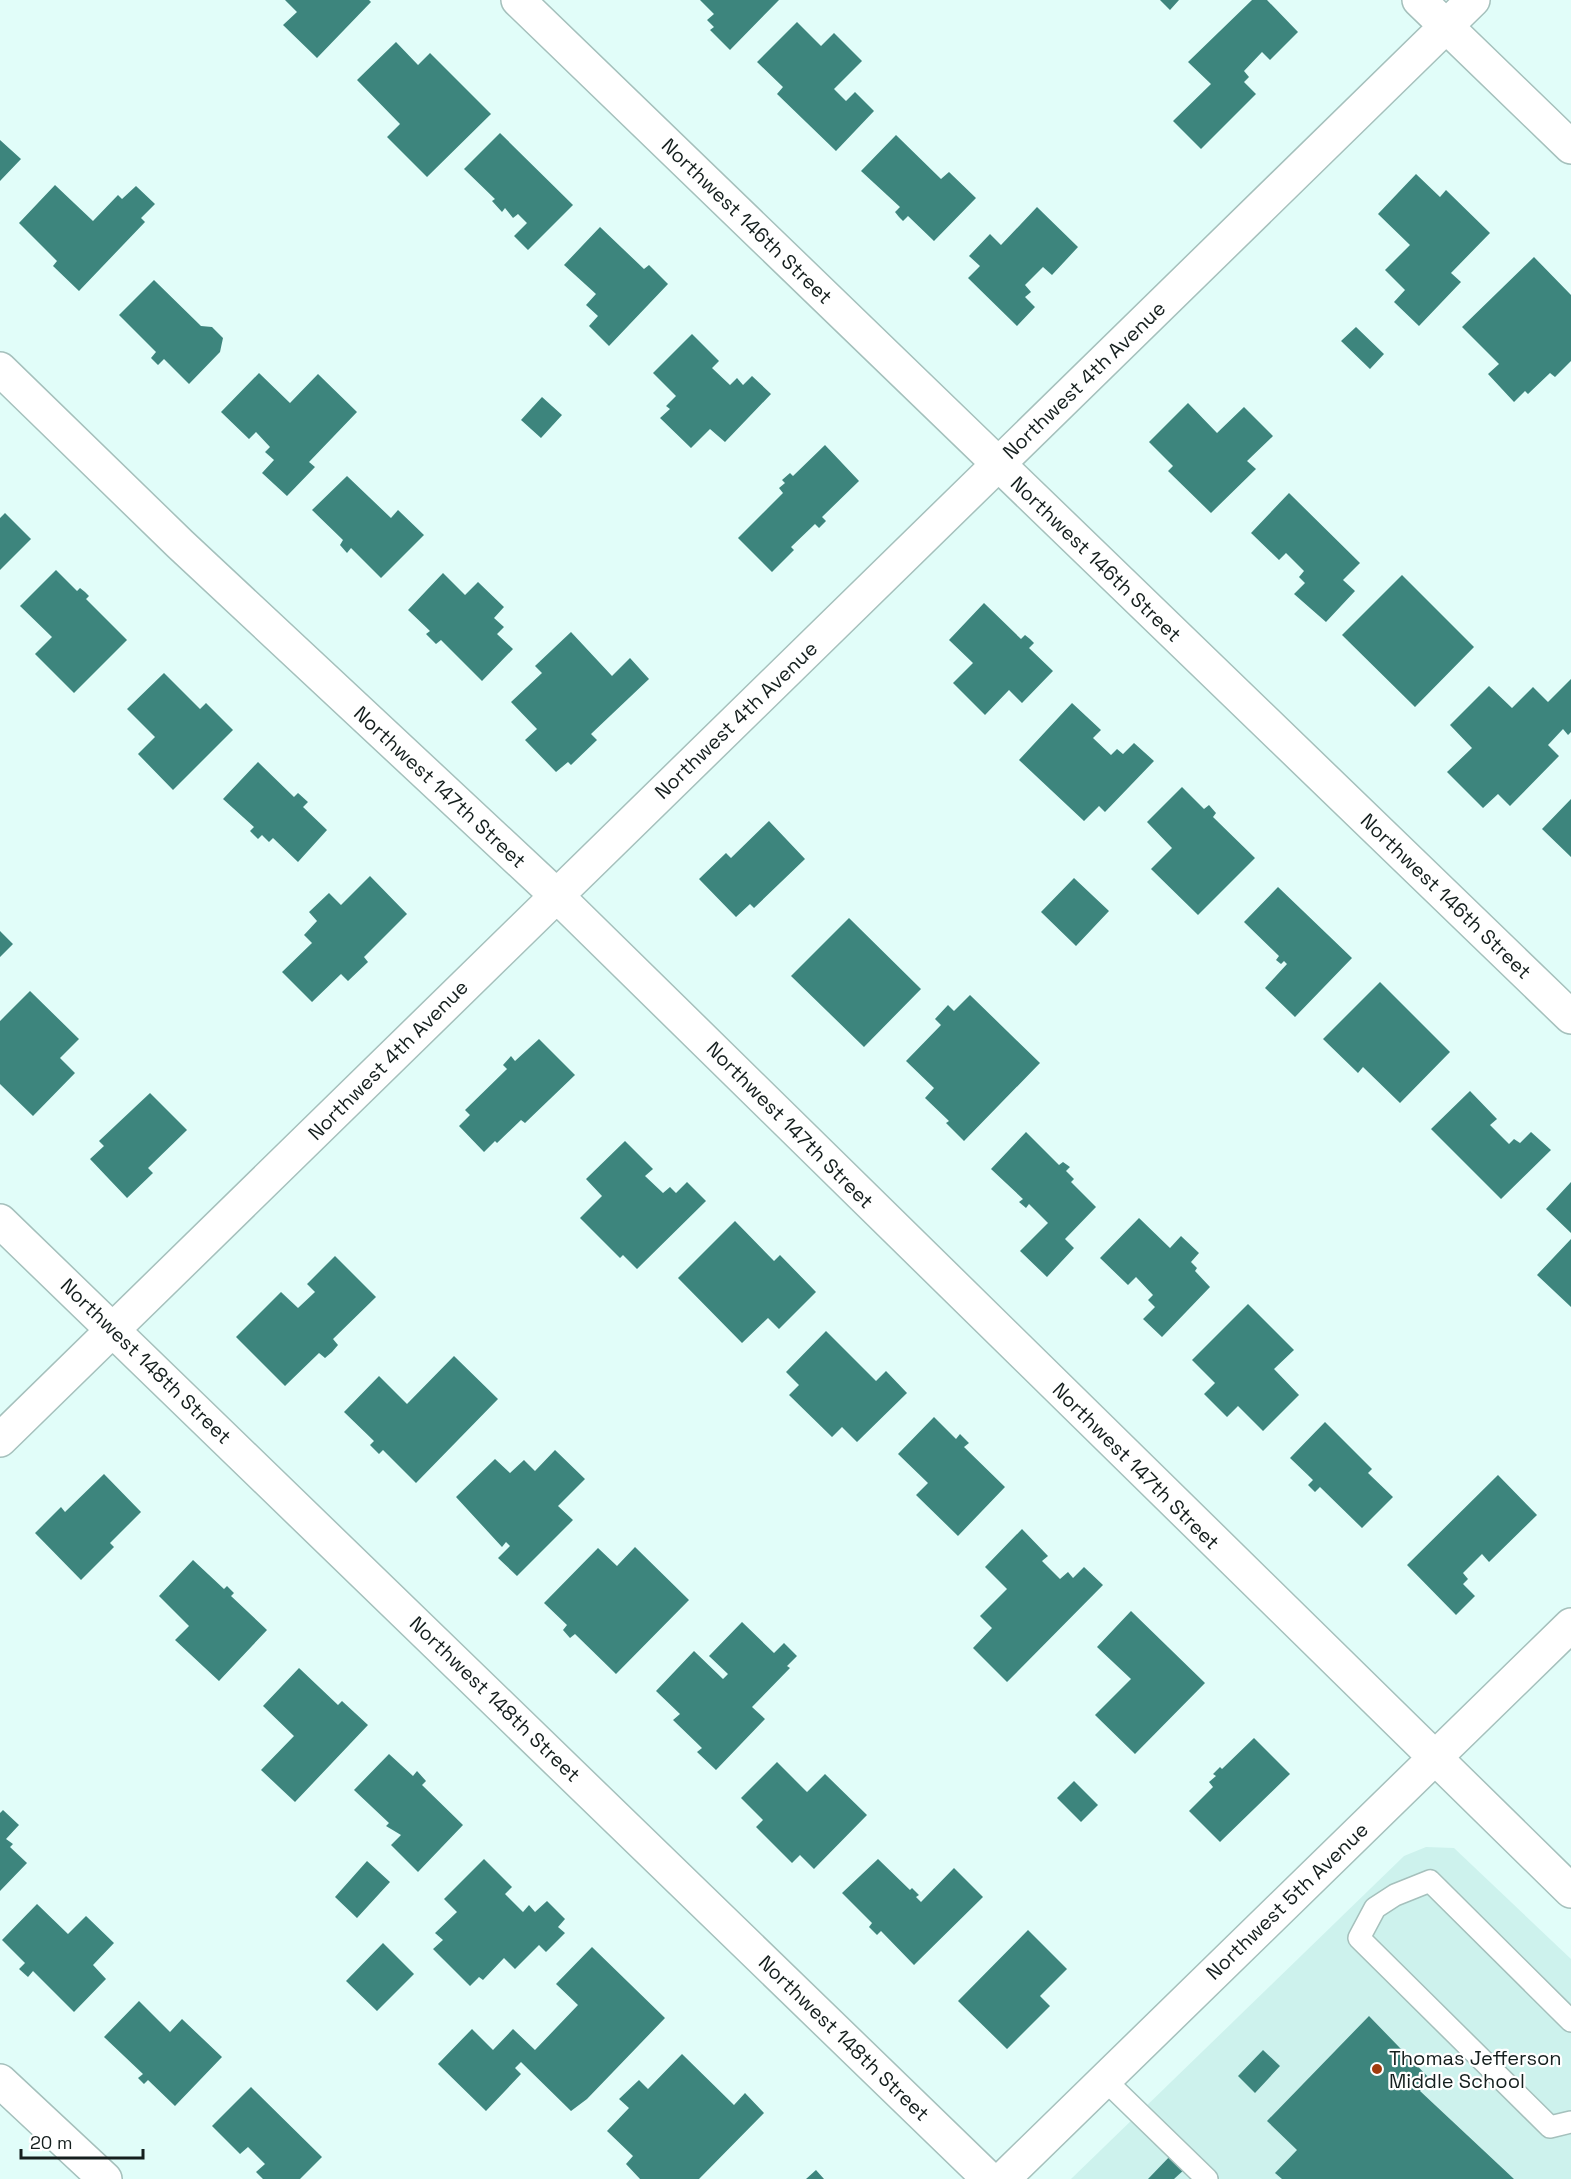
<svg xmlns="http://www.w3.org/2000/svg" width="1571" height="2179" viewBox="0 0 1571 2179" font-family="'Space Grotesk',sans-serif">
	<rect width="100%" height="100%" fill="#e1fdf9"/>
	<!-- built -->
	<path fill="#cdf2ed" d="M 1426,1847 L 1454,1848 L 1571,1959 L 1571,2179 L 1071,2179 L 1404,1856 Z"/>
	<!-- building -->
	<path fill="#3d857d" d="M 285,0 L 369,0 L 371,2 L 317,58 L 283,25 L 297,12 Z
		M 700,0 L 779,0 L 730,50 L 710,30 L 714,27 L 707,20 L 714,14 Z
		M 1160,0 L 1179,0 L 1170,10 Z
		M 1252,0 L 1267,0 L 1298,32 L 1270,60 L 1262,52 L 1244,71 L 1249,77 L 1244,82 L 1256,94 L 1201,149 L 1173,121 L 1211,84 L 1188,62 Z
		M 797,22 L 821,46 L 834,33 L 862,61 L 834,89 L 846,101 L 855,92 L 874,111 L 836,151 L 777,94 L 783,87 L 757,62 Z
		M 396,42 L 418,65 L 430,53 L 491,114 L 427,177 L 387,137 L 400,124 L 357,80 Z
		M 500,133 L 573,205 L 528,250 L 514,236 L 527,223 L 518,214 L 513,218 L 505,208 L 502,212 L 492,201 L 495,199 L 464,169 Z
		M 896,135 L 941,179 L 949,172 L 976,198 L 934,241 L 908,216 L 903,221 L 899,217 L 895,212 L 900,207 L 861,171 Z
		M 0,140 L 21,159 L 0,181 Z
		M 1416,174 L 1440,197 L 1446,190 L 1490,233 L 1451,273 L 1461,282 L 1419,326 L 1394,302 L 1405,290 L 1385,270 L 1410,245 L 1378,214 Z
		M 55,185 L 93,221 L 118,195 L 122,199 L 136,186 L 155,204 L 141,218 L 145,222 L 79,291 L 53,266 L 57,261 L 19,223 Z
		M 1037,207 L 1078,247 L 1052,275 L 1043,267 L 1025,285 L 1031,292 L 1025,297 L 1035,307 L 1017,326 L 968,278 L 980,266 L 969,256 L 990,234 L 1001,245 Z
		M 600,227 L 644,269 L 649,265 L 668,284 L 609,346 L 589,326 L 598,316 L 586,305 L 596,294 L 564,265 Z
		M 1534,257 L 1571,295 L 1571,361 L 1555,377 L 1550,373 L 1528,394 L 1525,391 L 1514,402 L 1488,374 L 1499,364 L 1462,327 Z
		M 154,280 L 201,326 L 212,327 L 223,338 L 220,352 L 189,384 L 164,359 L 158,365 L 151,358 L 156,352 L 119,315 Z
		M 1356,327 L 1384,354 L 1370,369 L 1341,341 Z
		M 692,334 L 719,361 L 712,368 L 730,385 L 737,378 L 743,385 L 752,376 L 771,394 L 725,442 L 710,429 L 691,448 L 660,418 L 670,409 L 666,406 L 676,396 L 653,373 Z
		M 259,373 L 290,403 L 318,374 L 357,412 L 309,462 L 315,467 L 287,496 L 262,473 L 274,460 L 265,452 L 270,447 L 256,432 L 249,439 L 221,412 Z
		M 542,397 L 562,415 L 541,438 L 521,420 Z
		M 1188,403 L 1217,433 L 1244,407 L 1273,436 L 1247,461 L 1256,469 L 1211,513 L 1168,471 L 1173,466 L 1149,442 Z
		M 825,445 L 859,481 L 822,517 L 826,521 L 819,528 L 815,524 L 791,547 L 794,550 L 772,572 L 738,538 L 783,493 L 779,488 L 785,483 L 782,480 L 790,473 L 793,476 Z
		M 347,476 L 391,518 L 398,510 L 424,535 L 381,578 L 351,548 L 347,553 L 340,545 L 343,540 L 312,510 Z
		M 1289,493 L 1360,563 L 1343,580 L 1355,591 L 1326,622 L 1294,594 L 1305,583 L 1299,577 L 1304,571 L 1286,553 L 1279,560 L 1251,533 Z
		M 5,513 L 31,539 L 0,570 L 0,518 Z
		M 56,570 L 77,591 L 80,588 L 85,592 L 89,596 L 86,599 L 127,640 L 74,693 L 35,654 L 52,637 L 20,606 Z
		M 443,573 L 465,595 L 478,582 L 504,607 L 494,618 L 504,627 L 497,634 L 513,649 L 482,681 L 441,640 L 436,644 L 426,634 L 430,631 L 408,610 Z
		M 1402,575 L 1474,647 L 1415,707 L 1342,635 Z
		M 984,603 L 1021,639 L 1025,635 L 1030,639 L 1034,643 L 1029,648 L 1053,671 L 1022,703 L 1009,690 L 985,715 L 953,683 L 973,663 L 949,640 Z
		M 571,632 L 612,676 L 630,658 L 649,679 L 591,734 L 597,740 L 571,765 L 568,762 L 556,772 L 525,740 L 537,729 L 511,702 L 542,673 L 535,666 Z
		M 164,673 L 200,709 L 206,703 L 233,730 L 173,790 L 138,754 L 155,737 L 127,709 Z
		M 1571,679 L 1571,732 L 1568,735 L 1563,729 L 1548,745 L 1559,756 L 1510,806 L 1498,794 L 1483,808 L 1447,772 L 1472,748 L 1450,725 L 1489,686 L 1512,708 L 1533,687 L 1548,702 Z
		M 1072,703 L 1101,730 L 1093,738 L 1111,755 L 1117,749 L 1123,754 L 1134,743 L 1154,761 L 1105,812 L 1099,806 L 1084,821 L 1019,760 Z
		M 258,762 L 294,797 L 298,793 L 308,802 L 303,807 L 327,830 L 298,862 L 273,838 L 269,842 L 262,835 L 258,839 L 250,831 L 254,827 L 223,799 Z
		M 1182,787 L 1204,809 L 1209,805 L 1216,813 L 1213,817 L 1255,858 L 1198,915 L 1151,869 L 1172,848 L 1147,822 Z
		M 1571,799 L 1571,857 L 1542,829 Z
		M 769,821 L 805,859 L 754,908 L 750,904 L 736,917 L 699,879 L 726,853 L 731,858 Z
		M 370,876 L 407,914 L 364,957 L 368,962 L 348,981 L 341,974 L 312,1002 L 282,972 L 312,943 L 304,935 L 317,921 L 309,912 L 329,893 L 341,905 Z
		M 1074,878 L 1109,911 L 1076,946 L 1041,912 Z
		M 1278,887 L 1352,958 L 1295,1017 L 1265,988 L 1287,964 L 1284,961 L 1281,964 L 1276,960 L 1279,956 L 1244,922 Z
		M 849,918 L 921,989 L 864,1047 L 791,976 Z
		M 0,931 L 13,944 L 0,957 Z
		M 1380,982 L 1450,1052 L 1400,1103 L 1363,1067 L 1358,1073 L 1323,1039 Z
		M 30,991 L 79,1039 L 60,1058 L 75,1073 L 33,1116 L 0,1084 L 0,1021 Z
		M 970,995 L 1040,1063 L 964,1141 L 946,1123 L 949,1121 L 925,1098 L 934,1088 L 906,1061 L 941,1025 L 935,1019 L 948,1005 L 954,1011 Z
		M 539,1039 L 575,1075 L 525,1123 L 521,1120 L 497,1143 L 495,1141 L 484,1152 L 459,1126 L 470,1115 L 465,1110 L 507,1069 L 503,1065 L 511,1056 L 515,1061 Z
		M 1470,1091 L 1497,1119 L 1490,1125 L 1509,1144 L 1514,1139 L 1520,1143 L 1531,1132 L 1551,1150 L 1501,1199 L 1431,1129 Z
		M 150,1093 L 187,1130 L 148,1168 L 153,1173 L 127,1198 L 90,1159 L 104,1146 L 99,1141 Z
		M 1026,1132 L 1059,1165 L 1063,1162 L 1070,1167 L 1066,1171 L 1074,1179 L 1071,1182 L 1096,1207 L 1065,1239 L 1074,1248 L 1047,1277 L 1020,1251 L 1048,1223 L 1029,1204 L 1026,1208 L 1019,1202 L 1023,1199 L 991,1169 Z
		M 625,1141 L 653,1169 L 645,1176 L 663,1193 L 670,1187 L 676,1193 L 687,1182 L 706,1201 L 637,1269 L 623,1255 L 620,1258 L 580,1218 L 602,1196 L 586,1179 Z
		M 1571,1182 L 1571,1233 L 1546,1209 Z
		M 1139,1218 L 1170,1248 L 1181,1236 L 1199,1253 L 1191,1262 L 1197,1268 L 1195,1271 L 1210,1287 L 1162,1337 L 1143,1319 L 1155,1307 L 1148,1300 L 1153,1295 L 1136,1277 L 1128,1285 L 1100,1258 Z
		M 735,1221 L 774,1261 L 780,1255 L 816,1292 L 779,1329 L 768,1318 L 742,1343 L 678,1278 Z
		M 1571,1239 L 1571,1307 L 1537,1275 Z
		M 335,1256 L 376,1297 L 333,1339 L 338,1345 L 332,1352 L 325,1358 L 319,1353 L 285,1386 L 236,1337 L 281,1292 L 298,1308 L 315,1292 L 307,1284 Z
		M 1248,1304 L 1294,1350 L 1274,1369 L 1299,1395 L 1263,1431 L 1238,1406 L 1227,1417 L 1204,1394 L 1215,1383 L 1192,1360 Z
		M 826,1331 L 876,1381 L 886,1371 L 907,1393 L 857,1442 L 842,1427 L 832,1437 L 789,1395 L 799,1385 L 786,1372 Z
		M 454,1356 L 498,1399 L 416,1483 L 383,1450 L 379,1454 L 370,1445 L 374,1441 L 344,1412 L 379,1376 L 407,1404 Z
		M 934,1417 L 956,1439 L 960,1434 L 969,1443 L 964,1447 L 1005,1487 L 958,1536 L 916,1495 L 928,1483 L 898,1454 Z
		M 1325,1422 L 1372,1469 L 1368,1473 L 1393,1497 L 1362,1528 L 1320,1487 L 1315,1492 L 1308,1485 L 1313,1480 L 1290,1458 Z
		M 555,1450 L 585,1479 L 558,1506 L 573,1520 L 517,1576 L 498,1558 L 510,1546 L 506,1542 L 502,1547 L 456,1497 L 495,1459 L 510,1473 L 524,1460 L 535,1471 Z
		M 104,1474 L 141,1512 L 110,1543 L 114,1547 L 81,1580 L 35,1533 L 61,1507 L 65,1512 Z
		M 1498,1475 L 1537,1515 L 1489,1562 L 1482,1554 L 1463,1573 L 1468,1579 L 1463,1584 L 1475,1596 L 1456,1615 L 1407,1565 Z
		M 1022,1529 L 1048,1556 L 1042,1561 L 1060,1579 L 1068,1572 L 1073,1578 L 1084,1567 L 1103,1585 L 1007,1682 L 973,1648 L 992,1628 L 980,1616 L 1007,1589 L 985,1567 Z
		M 635,1547 L 689,1600 L 616,1674 L 575,1634 L 570,1638 L 563,1630 L 567,1625 L 544,1603 L 598,1548 L 617,1566 Z
		M 193,1560 L 224,1589 L 227,1586 L 234,1593 L 231,1596 L 267,1630 L 219,1681 L 175,1640 L 189,1626 L 159,1596 Z
		M 1131,1611 L 1205,1683 L 1135,1754 L 1095,1715 L 1131,1679 L 1097,1647 Z
		M 742,1622 L 774,1653 L 784,1643 L 797,1656 L 787,1666 L 790,1668 L 752,1707 L 765,1719 L 716,1770 L 697,1752 L 702,1748 L 673,1720 L 680,1714 L 656,1691 L 694,1651 L 723,1679 L 728,1674 L 709,1656 Z
		M 299,1668 L 338,1705 L 342,1701 L 368,1725 L 295,1802 L 261,1770 L 294,1736 L 263,1706 Z
		M 1254,1738 L 1290,1774 L 1220,1842 L 1189,1811 L 1213,1787 L 1209,1782 L 1216,1776 L 1213,1774 L 1220,1767 L 1222,1769 Z
		M 389,1754 L 413,1776 L 417,1771 L 426,1781 L 422,1785 L 463,1825 L 418,1872 L 391,1845 L 401,1835 L 386,1826 L 389,1823 L 354,1790 Z
		M 777,1762 L 807,1792 L 825,1774 L 867,1815 L 814,1869 L 800,1855 L 792,1863 L 756,1827 L 763,1820 L 741,1798 Z
		M 1074,1781 L 1098,1805 L 1081,1822 L 1057,1798 Z
		M 3,1810 L 19,1825 L 6,1839 L 13,1844 L 10,1847 L 27,1863 L 0,1891 L 0,1813 Z
		M 484,1859 L 512,1887 L 505,1894 L 523,1912 L 529,1905 L 535,1912 L 547,1901 L 565,1919 L 558,1927 L 565,1933 L 546,1952 L 539,1945 L 515,1969 L 504,1958 L 483,1980 L 479,1977 L 470,1986 L 433,1949 L 443,1940 L 435,1933 L 457,1912 L 444,1899 Z
		M 878,1859 L 910,1890 L 912,1888 L 919,1895 L 916,1897 L 921,1902 L 954,1868 L 983,1897 L 914,1965 L 881,1931 L 877,1935 L 869,1927 L 872,1923 L 842,1893 Z
		M 367,1861 L 390,1882 L 357,1918 L 335,1897 Z
		M 37,1904 L 68,1934 L 86,1916 L 114,1943 L 93,1965 L 106,1979 L 74,2012 L 33,1971 L 28,1977 L 19,1969 L 25,1963 L 2,1940 Z
		M 1028,1930 L 1067,1969 L 1040,1996 L 1050,2006 L 1007,2049 L 958,2001 Z
		M 383,1943 L 414,1974 L 377,2011 L 346,1981 Z
		M 592,1947 L 665,2018 L 587,2099 L 571,2111 L 521,2062 L 515,2068 L 521,2074 L 486,2111 L 438,2064 L 472,2029 L 493,2050 L 513,2029 L 535,2050 L 578,2005 L 556,1984 Z
		M 139,2001 L 170,2032 L 182,2019 L 222,2057 L 175,2106 L 148,2080 L 144,2084 L 138,2078 L 143,2074 L 104,2037 Z
		M 1369,2016 L 1430,2079 L 1420,2091 L 1514,2179 L 1282,2179 L 1275,2173 L 1297,2150 L 1267,2121 Z
		M 1263,2050 L 1280,2066 L 1255,2093 L 1238,2076 Z
		M 682,2054 L 734,2105 L 745,2093 L 764,2113 L 699,2179 L 640,2179 L 626,2164 L 633,2156 L 607,2131 L 629,2108 L 619,2099 L 639,2080 L 648,2089 Z
		M 251,2087 L 322,2157 L 300,2179 L 263,2179 L 256,2172 L 265,2164 L 248,2147 L 240,2154 L 212,2126 Z
		M 1172,2154 L 1186,2168 L 1174,2179 L 1148,2179 Z
		M 816,2170 L 824,2179 L 806,2179 Z"/>
	<g fill="none" stroke-linecap="round" stroke-linejoin="round">
		<defs>
			<path id="service" d="M 1571,2021 L 1430,1881 L 1395,1895 L 1375,1908 L 1359,1938 L 1550,2127 L 1571,2122
				M 1105,2080 L 1207,2179"/>
			<path id="minor" d="M 518,0 L 1571,1017
				M 1419,0 L 1571,147
				M 0,369 L 180,544 L 556,895 L 1571,1891
				M 0,1221 L 989,2179
				M 0,1440 L 1473,0
				M 0,2081 L 105,2179
				M 1003,2179 L 1571,1625"/>
		</defs>
		<!-- service casing -->
		<use href="#service" stroke="#a5c0bc" stroke-width="24"/>
		<!-- minor casing -->
		<use href="#minor" stroke="#a5c0bc" stroke-width="36"/>
		<!-- service -->
		<use href="#service" stroke="#fff" stroke-width="21"/>
		<!-- minor -->
		<use href="#minor" stroke="#fff" stroke-width="33"/>
	</g>
	<!-- markers -->
	<circle fill="#a03b0e" stroke="#fff" stroke-width="2" cx="1377" cy="2069" r="6"/>
	<g text-anchor="middle" stroke-width="4.5" stroke-linejoin="round" paint-order="stroke">
		<!-- street labels -->
		<g font-size="20" fill="#151f1e" stroke="#fff">
			<text transform="translate(747 221) rotate(44)" y="7">Northwest 146th Street</text>
			<text transform="translate(1084 380) rotate(-44)" y="7">Northwest 4th Avenue</text>
			<text transform="translate(1096 559) rotate(44)" y="7">Northwest 146th Street</text>
			<text transform="translate(736 720) rotate(-44)" y="7">Northwest 4th Avenue</text>
			<text transform="translate(440 787) rotate(43)" y="7">Northwest 147th Street</text>
			<text transform="translate(1446 896) rotate(44)" y="7">Northwest 146th Street</text>
			<text transform="translate(388 1060) rotate(-45)" y="7">Northwest 4th Avenue</text>
			<text transform="translate(790 1125) rotate(45)" y="7">Northwest 147th Street</text>
			<text transform="translate(146 1361) rotate(44)" y="7">Northwest 148th Street</text>
			<text transform="translate(1136 1466) rotate(45)" y="7">Northwest 147th Street</text>
			<text transform="translate(495 1699) rotate(44)" y="7">Northwest 148th Street</text>
			<text transform="translate(1287 1901) rotate(-44)" y="7">Northwest 5th Avenue</text>
			<text transform="translate(844 2038) rotate(44)" y="7">Northwest 148th Street</text>
		</g>
		<!-- poi labels -->
		<g font-size="20" fill="#151f1e" stroke="#fff" text-anchor="start">
			<text x="1389" y="2065">Thomas Jefferson<tspan x="1389" dy="23">Middle School</tspan></text>
		</g>
	</g>
	<!-- scale -->
	<path d="M21 2149v9h122v-9" fill="none" stroke="#151f1e" stroke-width="3"/>
	<text x="30" y="2149" font-size="18" fill="#151f1e" stroke="#ffffff" stroke-width="4.5" paint-order="stroke">20 m</text>
</svg>
